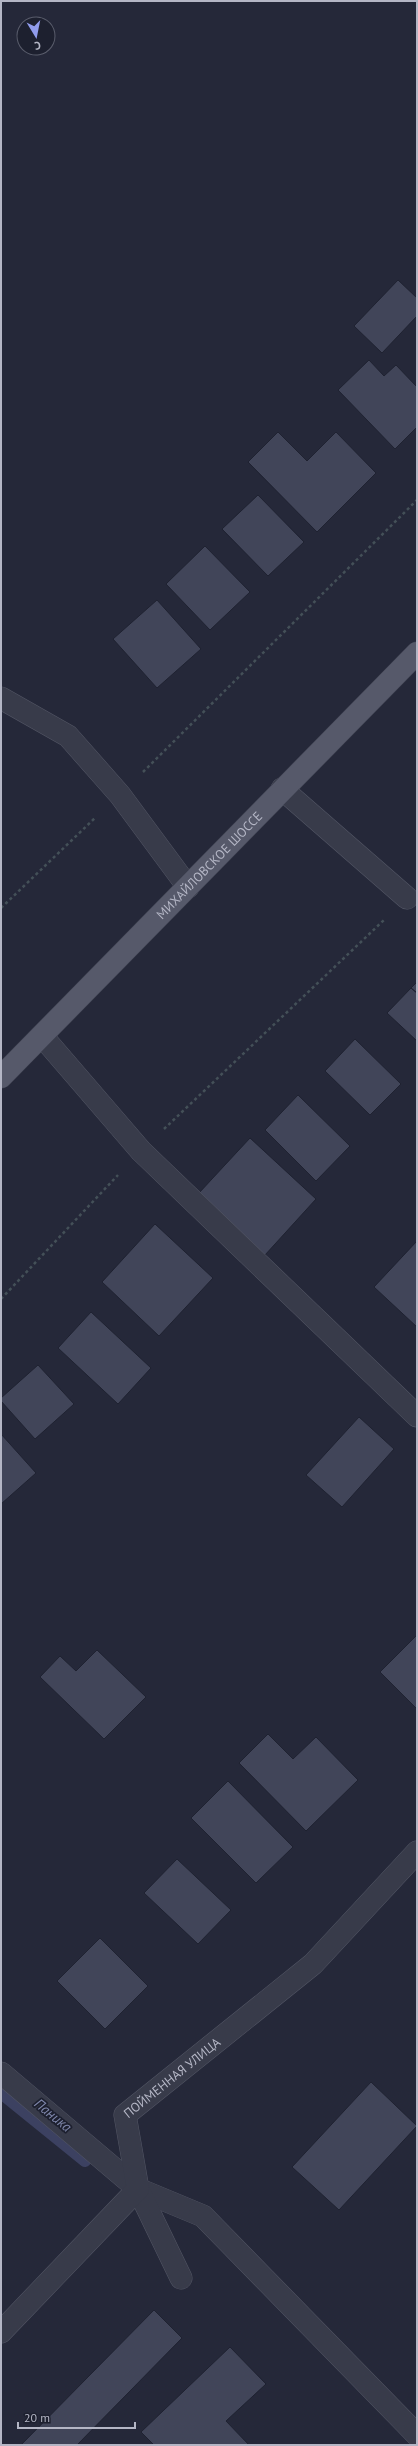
<svg xmlns="http://www.w3.org/2000/svg" width="418" height="2446" viewBox="0 0 418 2446" font-family="'PT Sans',sans-serif">
	<rect width="100%" height="100%" fill="#252839"/>
	<g fill="none" stroke-linecap="round" stroke-linejoin="round">
		<!-- stream -->
		<path stroke="#3c4161" stroke-width="12" d="M 1,2093 L 85,2161"/>
	</g>
	<!-- building -->
	<path fill="#414559" stroke="#1f2231" d="M 398,280 L 417,298 L 417,316 L 382,353 L 354,326 Z
		M 369,360 L 384,376 L 396,365 L 417,387 L 417,427 L 395,449 L 338,390 Z
		M 278,432 L 307,461 L 336,432 L 376,473 L 317,532 L 248,462 Z
		M 258,495 L 304,542 L 268,576 L 222,529 Z
		M 205,546 L 250,592 L 210,630 L 166,584 Z
		M 157,600 L 201,649 L 157,688 L 113,639 Z
		M 417,982 L 417,993 L 411,988 Z
		M 411,988 L 417,993 L 417,1041 L 387,1013 Z
		M 355,1039 L 401,1084 L 370,1115 L 325,1071 Z
		M 298,1095 L 350,1146 L 316,1181 L 265,1130 Z
		M 250,1138 L 316,1199 L 265,1255 L 199,1193 Z
		M 155,1224 L 213,1278 L 159,1336 L 102,1282 Z
		M 417,1241 L 417,1327 L 374,1287 Z
		M 91,1312 L 151,1368 L 118,1404 L 58,1348 Z
		M 38,1365 L 74,1404 L 35,1439 L 1,1401 L 1,1398 Z
		M 359,1417 L 394,1449 L 342,1507 L 306,1475 Z
		M 1,1434 L 36,1473 L 1,1504 Z
		M 417,1635 L 417,1709 L 380,1672 Z
		M 97,1650 L 146,1697 L 104,1739 L 40,1677 L 60,1656 L 76,1671 Z
		M 268,1734 L 293,1759 L 316,1737 L 358,1780 L 306,1831 L 239,1763 Z
		M 228,1781 L 293,1847 L 256,1883 L 191,1818 Z
		M 177,1859 L 231,1910 L 198,1944 L 144,1893 Z
		M 100,1938 L 148,1986 L 105,2029 L 57,1981 Z
		M 371,2082 L 417,2126 L 339,2210 L 292,2167 Z
		M 154,2310 L 182,2338 L 77,2445 L 21,2445 Z
		M 230,2347 L 266,2384 L 226,2421 L 249,2445 L 154,2445 L 141,2432 Z"/>
	<g fill="none" stroke-linecap="round" stroke-linejoin="round">
		<defs>
			<g id="minor">
				<path d="M 1,698 L 68,736 L 120,795 L 188,887"/>
				<path d="M 282,789 L 407,898"/>
				<path d="M 42,1036 L 141,1151 L 417,1416"/>
				<path d="M 1,2073 L 138,2189 L 203,2216 L 417,2435"/>
				<path d="M 138,2189 L 181,2278"/>
				<path id="s1" d="M 1,2332 L 138,2189 L 125,2115 L 313,1964 L 417,1852"/>
			</g>
			<g id="major">
				<path id="s2" d="M 1,1077 L 417,653"/>
			</g>
		</defs>
		<!-- minor casing -->
		<use href="#minor" stroke="#535665" stroke-width="23"/>
		<!-- major casing -->
		<use href="#major" stroke="#414453" stroke-width="23"/>
		<!-- path -->
		<path stroke="#445058" stroke-width="2.5" stroke-dasharray="3 3" stroke-linecap="butt" d="M 143,772 L 417,500
			M 1,908 L 96,817
			M 164,1129 L 384,920
			M 1,1299 L 118,1175"/>
		<!-- minor -->
		<use href="#minor" stroke="#383b4a" stroke-width="22"/>
		<!-- major -->
		<use href="#major" stroke="#56596a" stroke-width="22"/>
	</g>
	<g text-anchor="middle" stroke-width="3.5" stroke-linejoin="round" paint-order="stroke">
		<!-- street labels -->
		<g font-size="13" fill="#b4b6c5" stroke="#1d202f">
			<text dy="5" stroke="none"><textPath href="#s2" startOffset="297">МИХАЙЛОВСКОЕ ШОССЕ</textPath></text>
			<text dy="5" stroke="none"><textPath href="#s1" startOffset="333">ПОЙМЕННАЯ УЛИЦА</textPath></text>
		</g>
		<!-- water labels -->
		<g font-size="14" font-style="italic" fill="#7e86aa" stroke="#1d202f">
			<text transform="translate(53 2115) rotate(39)" y="5">Паника</text>
		</g>
	</g>
	<!-- border -->
	<rect width="418" height="2446" fill="none" stroke="#b4b6c5" stroke-width="4"/>
	<!-- north arrow -->
	<g transform="translate(36 36) rotate(170)"><circle r="19" fill="#1d202f" stroke="#595c6b"/>
	<path d="M0-3L7 15L0 10L-7 15Z" fill="#919ced"/>
	<text y="-6" font-size="11" font-weight="bold" text-anchor="middle" fill="#b4b6c5">С</text>
	</g>
	<!-- scale -->
	<path d="M18 2422v6h117v-6" fill="none" stroke="#b4b6c5" stroke-width="2"/>
	<text x="24" y="2422" font-size="12" fill="#b4b6c5" stroke="#1d202f" stroke-width="3" paint-order="stroke">20 m</text>
</svg>
